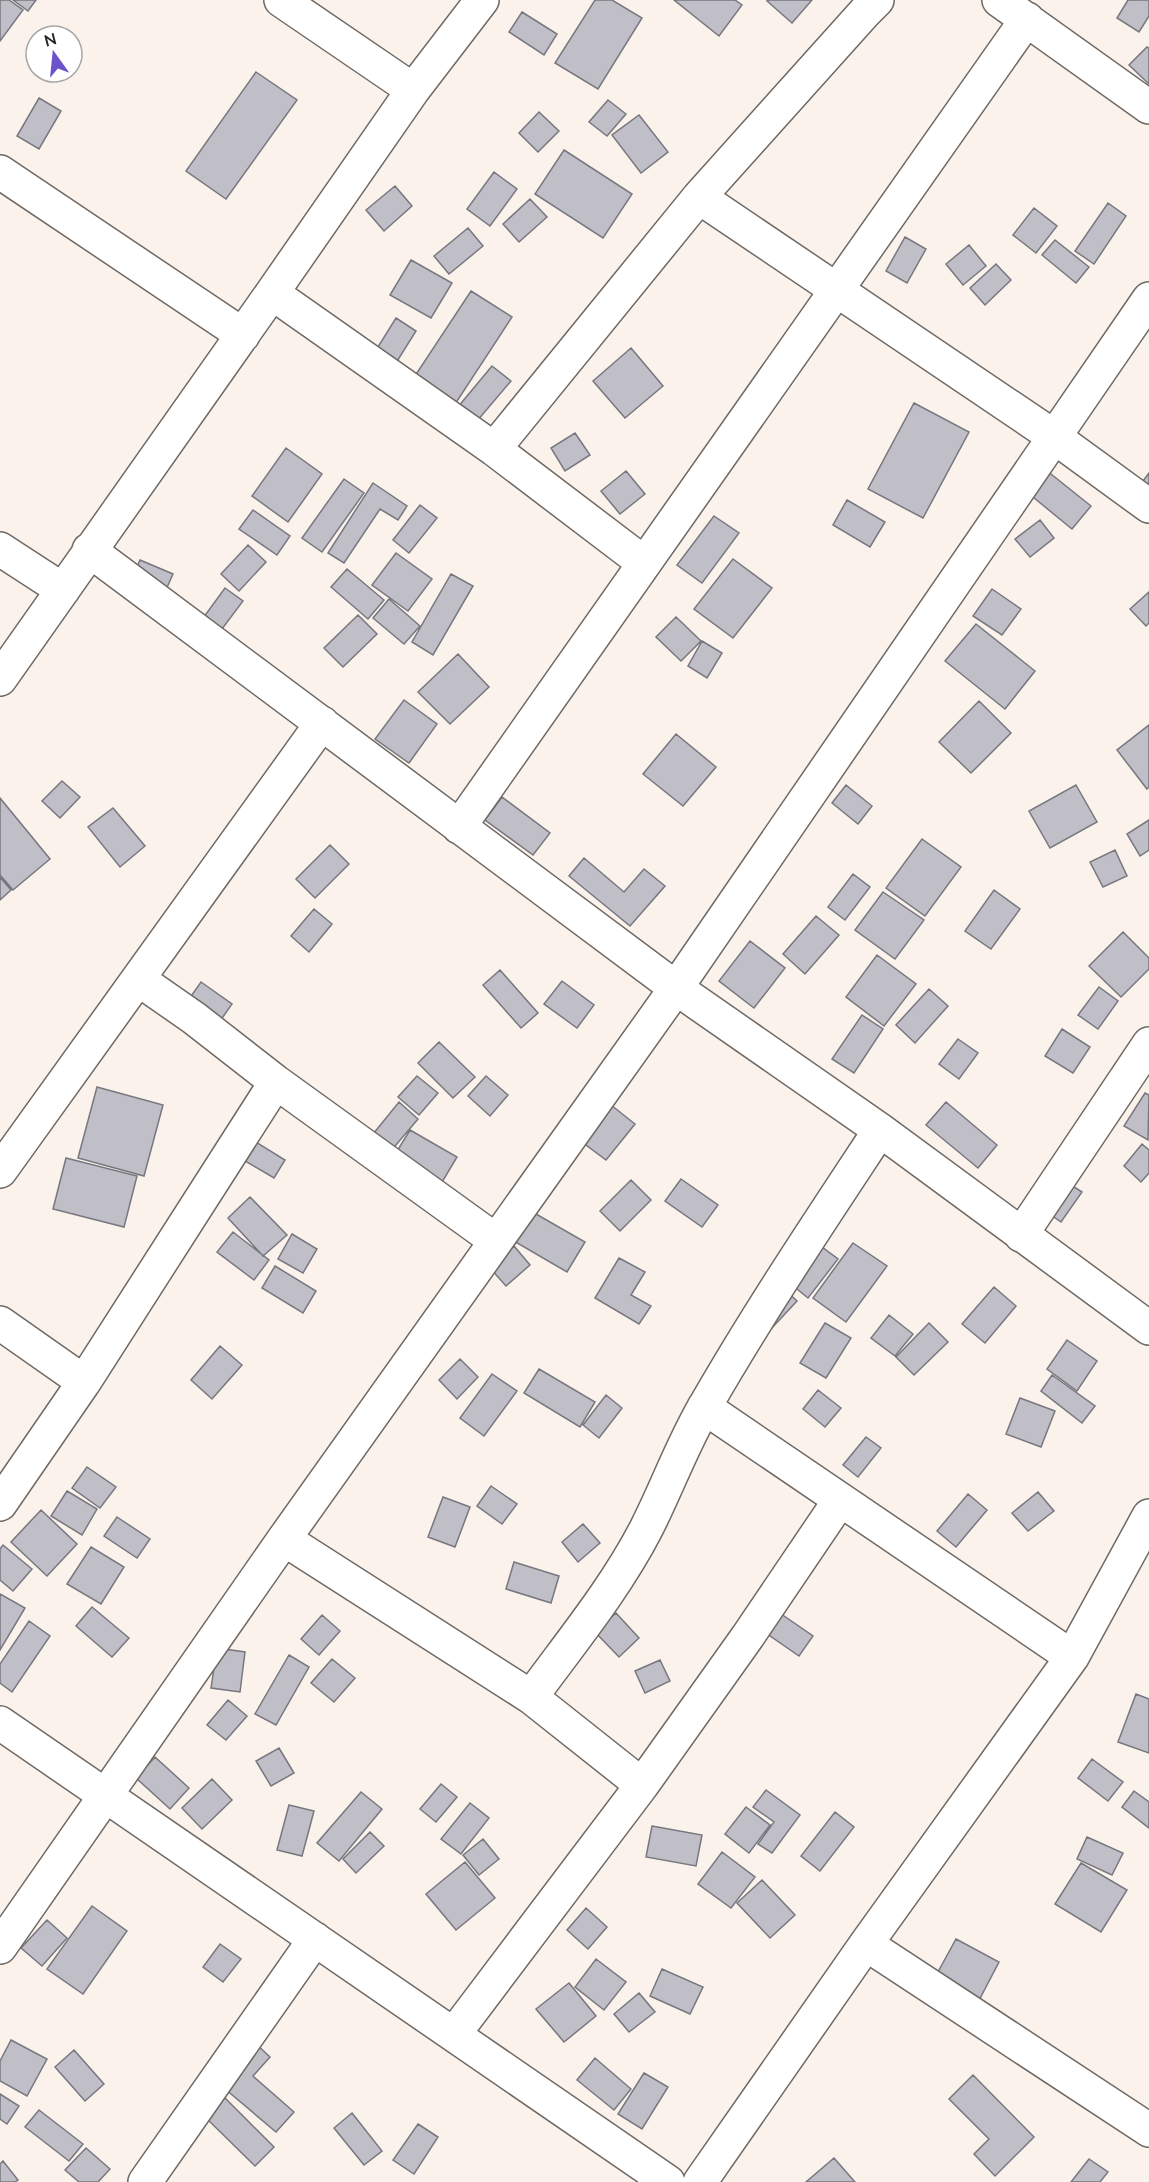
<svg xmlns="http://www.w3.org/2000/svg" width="1149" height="2182" viewBox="0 0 1149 2182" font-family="'Nunito Sans',sans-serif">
	<rect width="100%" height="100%" fill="#fbf2ec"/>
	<!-- building -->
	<path fill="#c0bfc8" stroke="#77777f" stroke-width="1.5" d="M 0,0 L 9,0 L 23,10 L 0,41 Z
		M 13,0 L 36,0 L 28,11 Z
		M 595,0 L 612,0 L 642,18 L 598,89 L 555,63 Z
		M 674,0 L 735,0 L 742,5 L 719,36 Z
		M 769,0 L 812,0 L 792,23 L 767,1 Z
		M 1128,0 L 1149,0 L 1149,16 L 1139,32 L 1117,18 Z
		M 522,12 L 557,34 L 544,55 L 509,32 Z
		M 1147,47 L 1149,48 L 1149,84 L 1129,65 Z
		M 256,72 L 297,100 L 226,199 L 186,171 Z
		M 39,98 L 61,111 L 39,149 L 17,136 Z
		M 608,100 L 626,114 L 607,136 L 589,122 Z
		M 539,112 L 559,131 L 538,152 L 519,133 Z
		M 639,115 L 668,152 L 641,173 L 612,135 Z
		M 564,150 L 632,194 L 603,238 L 535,194 Z
		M 494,172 L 517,189 L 490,226 L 467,209 Z
		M 395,186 L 412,206 L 384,231 L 366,210 Z
		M 530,199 L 547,217 L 519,242 L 503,224 Z
		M 1108,203 L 1126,216 L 1094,264 L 1075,251 Z
		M 1034,208 L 1057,226 L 1036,253 L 1013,235 Z
		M 468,228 L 483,246 L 449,274 L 434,256 Z
		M 905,237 L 926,249 L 907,283 L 886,271 Z
		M 1055,240 L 1089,267 L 1076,283 L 1042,255 Z
		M 969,245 L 986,266 L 963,285 L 946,264 Z
		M 411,260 L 452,283 L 431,318 L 390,295 Z
		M 996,264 L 1011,280 L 985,305 L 970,288 Z
		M 471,291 L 512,317 L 446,418 L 405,391 Z
		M 396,318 L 416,331 L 386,379 L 366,366 Z
		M 631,348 L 663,386 L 625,418 L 593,381 Z
		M 492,366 L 511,381 L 466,434 L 448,419 Z
		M 914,403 L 969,432 L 923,518 L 868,489 Z
		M 575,433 L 590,455 L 565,471 L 551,448 Z
		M 286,448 L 322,474 L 288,522 L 252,496 Z
		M 1046,470 L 1091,506 L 1072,529 L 1028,493 Z
		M 626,471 L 645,494 L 620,514 L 601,491 Z
		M 1149,473 L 1149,486 L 1143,481 Z
		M 344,479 L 364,493 L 322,552 L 302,538 Z
		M 373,483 L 407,506 L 398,520 L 380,509 L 344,563 L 328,553 Z
		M 847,500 L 885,522 L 870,547 L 833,525 Z
		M 420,505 L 437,518 L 409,553 L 393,540 Z
		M 253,510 L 290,536 L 277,555 L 239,529 Z
		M 714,516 L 739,533 L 702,583 L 677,565 Z
		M 1040,520 L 1054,538 L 1030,557 L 1015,539 Z
		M 248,545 L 266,562 L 239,591 L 221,574 Z
		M 396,553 L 432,579 L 408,611 L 372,585 Z
		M 733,559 L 772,588 L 733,638 L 694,609 Z
		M 140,560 L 173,574 L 161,601 L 129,586 Z
		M 347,569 L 384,600 L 368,619 L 331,587 Z
		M 451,574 L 473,586 L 433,655 L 412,642 Z
		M 225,588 L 243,601 L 213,641 L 195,629 Z
		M 992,589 L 1021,609 L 1002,635 L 973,616 Z
		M 1149,592 L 1149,623 L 1146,626 L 1130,609 Z
		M 389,599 L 420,626 L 404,644 L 373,618 Z
		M 358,615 L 377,634 L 343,667 L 324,648 Z
		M 676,617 L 701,641 L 681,661 L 656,637 Z
		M 976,624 L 1035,671 L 1005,709 L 945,661 Z
		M 702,641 L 722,653 L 707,678 L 688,666 Z
		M 458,654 L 489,687 L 450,724 L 418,692 Z
		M 404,700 L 437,724 L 409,763 L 375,739 Z
		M 979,701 L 1011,733 L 971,773 L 939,742 Z
		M 1149,725 L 1149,787 L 1147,789 L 1117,750 Z
		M 676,734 L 716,767 L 683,806 L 643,774 Z
		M 62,781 L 80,797 L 60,818 L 42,801 Z
		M 846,785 L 872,806 L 858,824 L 832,803 Z
		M 1076,785 L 1097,822 L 1050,848 L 1029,811 Z
		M 502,797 L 550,833 L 533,855 L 485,820 Z
		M 0,798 L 50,859 L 13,890 L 0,875 Z
		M 113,808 L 145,846 L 120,867 L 88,827 Z
		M 1149,820 L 1149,850 L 1140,856 L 1127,834 Z
		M 922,839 L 961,867 L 925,916 L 886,888 Z
		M 330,845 L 349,864 L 315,898 L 296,879 Z
		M 1115,850 L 1127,876 L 1103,887 L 1090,862 Z
		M 584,858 L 624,892 L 644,869 L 665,886 L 630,926 L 569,876 Z
		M 853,874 L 870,887 L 845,920 L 828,907 Z
		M 0,877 L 11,890 L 0,900 Z
		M 994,890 L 1020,909 L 991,949 L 965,931 Z
		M 883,892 L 924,920 L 895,959 L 855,930 Z
		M 314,909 L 332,924 L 309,952 L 291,936 Z
		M 816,916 L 839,935 L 805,974 L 783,954 Z
		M 1123,932 L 1149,958 L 1149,969 L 1121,997 L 1089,966 Z
		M 750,941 L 785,968 L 754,1008 L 719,981 Z
		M 877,955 L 916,984 L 884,1026 L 846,997 Z
		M 500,970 L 538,1013 L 521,1028 L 483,985 Z
		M 562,981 L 594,1005 L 577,1028 L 544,1004 Z
		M 201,982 L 232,1004 L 213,1031 L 182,1009 Z
		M 1099,987 L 1118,1001 L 1098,1029 L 1078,1015 Z
		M 929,989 L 948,1006 L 915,1043 L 896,1025 Z
		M 862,1015 L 883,1029 L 854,1073 L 832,1059 Z
		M 1062,1029 L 1090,1047 L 1073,1073 L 1045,1056 Z
		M 958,1039 L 978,1053 L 959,1079 L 939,1064 Z
		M 439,1042 L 475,1077 L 453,1098 L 418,1063 Z
		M 417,1076 L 438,1093 L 419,1115 L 398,1097 Z
		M 486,1076 L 508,1095 L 490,1116 L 468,1096 Z
		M 97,1087 L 163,1105 L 144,1176 L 78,1158 Z
		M 1145,1093 L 1149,1095 L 1148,1140 L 1124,1126 Z
		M 399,1102 L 418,1119 L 384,1159 L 365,1144 Z
		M 946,1102 L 997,1145 L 978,1168 L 926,1125 Z
		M 611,1105 L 635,1124 L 606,1160 L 582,1142 Z
		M 410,1130 L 457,1157 L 438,1189 L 391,1161 Z
		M 246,1136 L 285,1160 L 274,1178 L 235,1155 Z
		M 1142,1144 L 1149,1150 L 1149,1173 L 1141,1182 L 1124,1166 Z
		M 66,1158 L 137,1176 L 124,1227 L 53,1209 Z
		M 1059,1177 L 1082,1192 L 1061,1222 L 1038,1206 Z
		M 681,1179 L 718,1205 L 702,1227 L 665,1201 Z
		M 631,1180 L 651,1200 L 620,1231 L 600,1211 Z
		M 250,1197 L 287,1235 L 263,1256 L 228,1218 Z
		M 529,1210 L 585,1242 L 567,1272 L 512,1240 Z
		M 233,1232 L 269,1260 L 254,1280 L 217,1252 Z
		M 292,1234 L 317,1249 L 303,1273 L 278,1259 Z
		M 810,1238 L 838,1259 L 808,1298 L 781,1276 Z
		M 853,1243 L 887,1266 L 846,1322 L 813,1298 Z
		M 514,1246 L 530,1265 L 506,1286 L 490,1268 Z
		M 619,1258 L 645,1272 L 631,1295 L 651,1306 L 639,1324 L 595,1298 Z
		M 275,1266 L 316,1291 L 303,1313 L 262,1288 Z
		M 778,1283 L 797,1301 L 771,1329 L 752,1311 Z
		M 994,1287 L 1016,1306 L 985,1343 L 962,1324 Z
		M 889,1315 L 913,1334 L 895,1356 L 871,1338 Z
		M 825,1323 L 851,1338 L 826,1378 L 800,1363 Z
		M 929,1323 L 948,1342 L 914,1375 L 896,1357 Z
		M 1067,1340 L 1097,1361 L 1077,1391 L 1047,1369 Z
		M 220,1346 L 242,1365 L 212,1399 L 191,1380 Z
		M 460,1359 L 478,1377 L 457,1399 L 439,1380 Z
		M 539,1369 L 595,1402 L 580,1427 L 524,1393 Z
		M 492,1374 L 517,1391 L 484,1436 L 460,1418 Z
		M 1052,1375 L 1095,1406 L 1082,1423 L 1041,1391 Z
		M 818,1390 L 841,1408 L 825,1427 L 803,1409 Z
		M 606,1395 L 622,1408 L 599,1438 L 583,1425 Z
		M 1020,1398 L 1055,1411 L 1041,1447 L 1006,1434 Z
		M 866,1437 L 881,1448 L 858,1477 L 843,1465 Z
		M 87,1467 L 116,1487 L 100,1508 L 72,1488 Z
		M 491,1486 L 517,1504 L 502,1524 L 477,1506 Z
		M 67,1491 L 97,1509 L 82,1535 L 51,1516 Z
		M 1038,1492 L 1054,1511 L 1028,1531 L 1012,1513 Z
		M 968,1494 L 987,1510 L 956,1547 L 937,1531 Z
		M 443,1497 L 470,1507 L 455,1547 L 428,1537 Z
		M 41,1510 L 77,1544 L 47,1576 L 11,1542 Z
		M 117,1517 L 150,1539 L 137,1558 L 104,1536 Z
		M 583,1524 L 600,1543 L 578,1562 L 562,1542 Z
		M 3,1545 L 32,1569 L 13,1591 L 0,1580 L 0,1549 Z
		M 91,1547 L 124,1567 L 101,1604 L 67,1584 Z
		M 514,1562 L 559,1576 L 551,1603 L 506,1589 Z
		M 0,1594 L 25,1608 L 0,1650 Z
		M 92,1607 L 129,1638 L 112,1657 L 76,1626 Z
		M 771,1607 L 813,1636 L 799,1656 L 757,1627 Z
		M 616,1613 L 639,1638 L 619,1657 L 595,1632 Z
		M 322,1615 L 340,1631 L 319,1655 L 301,1639 Z
		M 29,1621 L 50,1636 L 12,1692 L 0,1683 L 0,1664 Z
		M 217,1648 L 245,1652 L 240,1692 L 211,1688 Z
		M 289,1655 L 309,1667 L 276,1725 L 255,1714 Z
		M 332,1659 L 355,1678 L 334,1702 L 311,1683 Z
		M 660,1660 L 670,1681 L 645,1693 L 635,1671 Z
		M 1136,1694 L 1149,1699 L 1149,1753 L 1118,1742 Z
		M 228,1700 L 247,1716 L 226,1740 L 207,1725 Z
		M 279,1748 L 294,1773 L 271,1786 L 256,1761 Z
		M 155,1757 L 189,1788 L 170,1809 L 136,1778 Z
		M 1092,1759 L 1123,1782 L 1108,1801 L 1078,1778 Z
		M 212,1779 L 232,1800 L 202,1829 L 182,1808 Z
		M 441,1784 L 457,1797 L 436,1822 L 420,1809 Z
		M 766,1790 L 800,1815 L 772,1853 L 758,1844 L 774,1822 L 753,1807 Z
		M 1134,1791 L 1149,1802 L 1149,1828 L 1122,1807 Z
		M 361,1792 L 382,1809 L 339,1861 L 317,1843 Z
		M 470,1803 L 489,1818 L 461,1854 L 441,1839 Z
		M 289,1805 L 314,1811 L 302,1856 L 277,1850 Z
		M 746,1807 L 770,1825 L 749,1853 L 725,1834 Z
		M 835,1812 L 854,1827 L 820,1871 L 801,1856 Z
		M 652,1826 L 702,1835 L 696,1866 L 646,1857 Z
		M 370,1832 L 384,1846 L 356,1873 L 343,1859 Z
		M 1087,1837 L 1123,1853 L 1112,1875 L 1077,1859 Z
		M 483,1839 L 499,1859 L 479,1875 L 463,1855 Z
		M 722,1852 L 755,1877 L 731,1908 L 698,1884 Z
		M 465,1862 L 495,1898 L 456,1930 L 426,1894 Z
		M 1081,1863 L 1127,1890 L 1101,1932 L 1055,1904 Z
		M 762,1880 L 795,1915 L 770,1938 L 737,1903 Z
		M 92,1906 L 127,1931 L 83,1994 L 47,1969 Z
		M 586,1908 L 607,1927 L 588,1949 L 567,1930 Z
		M 47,1920 L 67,1938 L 42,1966 L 21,1948 Z
		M 956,1939 L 999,1962 L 976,2006 L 932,1983 Z
		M 220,1944 L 241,1959 L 223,1982 L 203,1967 Z
		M 596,1959 L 626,1982 L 604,2010 L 575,1987 Z
		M 662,1969 L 703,1987 L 690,2014 L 650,1996 Z
		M 569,1983 L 596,2016 L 564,2042 L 536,2009 Z
		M 639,1993 L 655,2012 L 629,2032 L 614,2014 Z
		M 11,2040 L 47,2059 L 27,2096 L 0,2081 L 0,2061 Z
		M 254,2042 L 270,2057 L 253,2076 L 294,2112 L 276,2132 L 218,2083 Z
		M 74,2050 L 104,2084 L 85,2101 L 55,2067 Z
		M 595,2058 L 631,2089 L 614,2110 L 577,2080 Z
		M 644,2073 L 668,2087 L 642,2129 L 618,2114 Z
		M 973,2075 L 1034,2137 L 995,2176 L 974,2154 L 989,2139 L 949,2099 Z
		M 219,2092 L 274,2147 L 255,2166 L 200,2112 Z
		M 0,2094 L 19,2106 L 7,2124 L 0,2119 Z
		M 39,2110 L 83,2144 L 69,2161 L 25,2127 Z
		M 352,2113 L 382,2151 L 364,2165 L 334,2128 Z
		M 418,2124 L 438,2137 L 414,2174 L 393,2160 Z
		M 86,2148 L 110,2169 L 98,2182 L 79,2182 L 65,2170 Z
		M 834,2158 L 855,2182 L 806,2182 Z
		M 1089,2159 L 1108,2172 L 1100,2182 L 1071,2182 Z
		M 3,2161 L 18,2180 L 15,2182 L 0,2182 L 0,2164 Z"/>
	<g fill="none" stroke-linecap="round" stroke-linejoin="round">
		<defs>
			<path id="minor" d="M 281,0 L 413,90
				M 999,0 L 1149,107
				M 0,172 L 243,335
				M 699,197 L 1053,436 L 1149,506
				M 272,293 L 494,449 L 644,563
				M 494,449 L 699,197 L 865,12 L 877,0
				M 0,549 L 63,590
				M 89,550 L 676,988 L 880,1130 L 1149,1328
				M 0,679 L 272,293 L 413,90 L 482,0
				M 459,827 L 1027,19
				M 138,979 L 194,1018 L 276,1082 L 495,1240
				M 0,1171 L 322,723
				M 1021,1235 L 1149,1044
				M 0,1323 L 84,1382
				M 704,1407 L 1072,1657
				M 0,1504 L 84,1382 L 276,1082
				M 284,1539 L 531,1697 L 642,1785
				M 531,1697 C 571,1642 615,1589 646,1529 C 667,1488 682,1445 705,1406 C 759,1312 820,1221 880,1130
				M 0,1723 L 668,2182
				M 866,1944 L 1149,2130
				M 0,1947 L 284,1539 L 676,988 L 1149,299
				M 454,2034 L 642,1785 L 748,1636 L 840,1500
				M 145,2182 L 315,1939
				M 700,2182 L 866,1944 L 1072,1657 L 1149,1516"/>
		</defs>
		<!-- minor casing -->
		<use href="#minor" stroke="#6f6863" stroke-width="36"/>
		<!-- minor -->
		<use href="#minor" stroke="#fff" stroke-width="33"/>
	</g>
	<!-- north arrow -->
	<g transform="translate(54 54) rotate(345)"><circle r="28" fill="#ffffff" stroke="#a8a7a6" stroke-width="1.5"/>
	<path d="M0-4.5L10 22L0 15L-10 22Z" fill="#6b53cc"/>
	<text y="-9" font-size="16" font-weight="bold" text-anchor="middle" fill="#262321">N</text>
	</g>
</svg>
